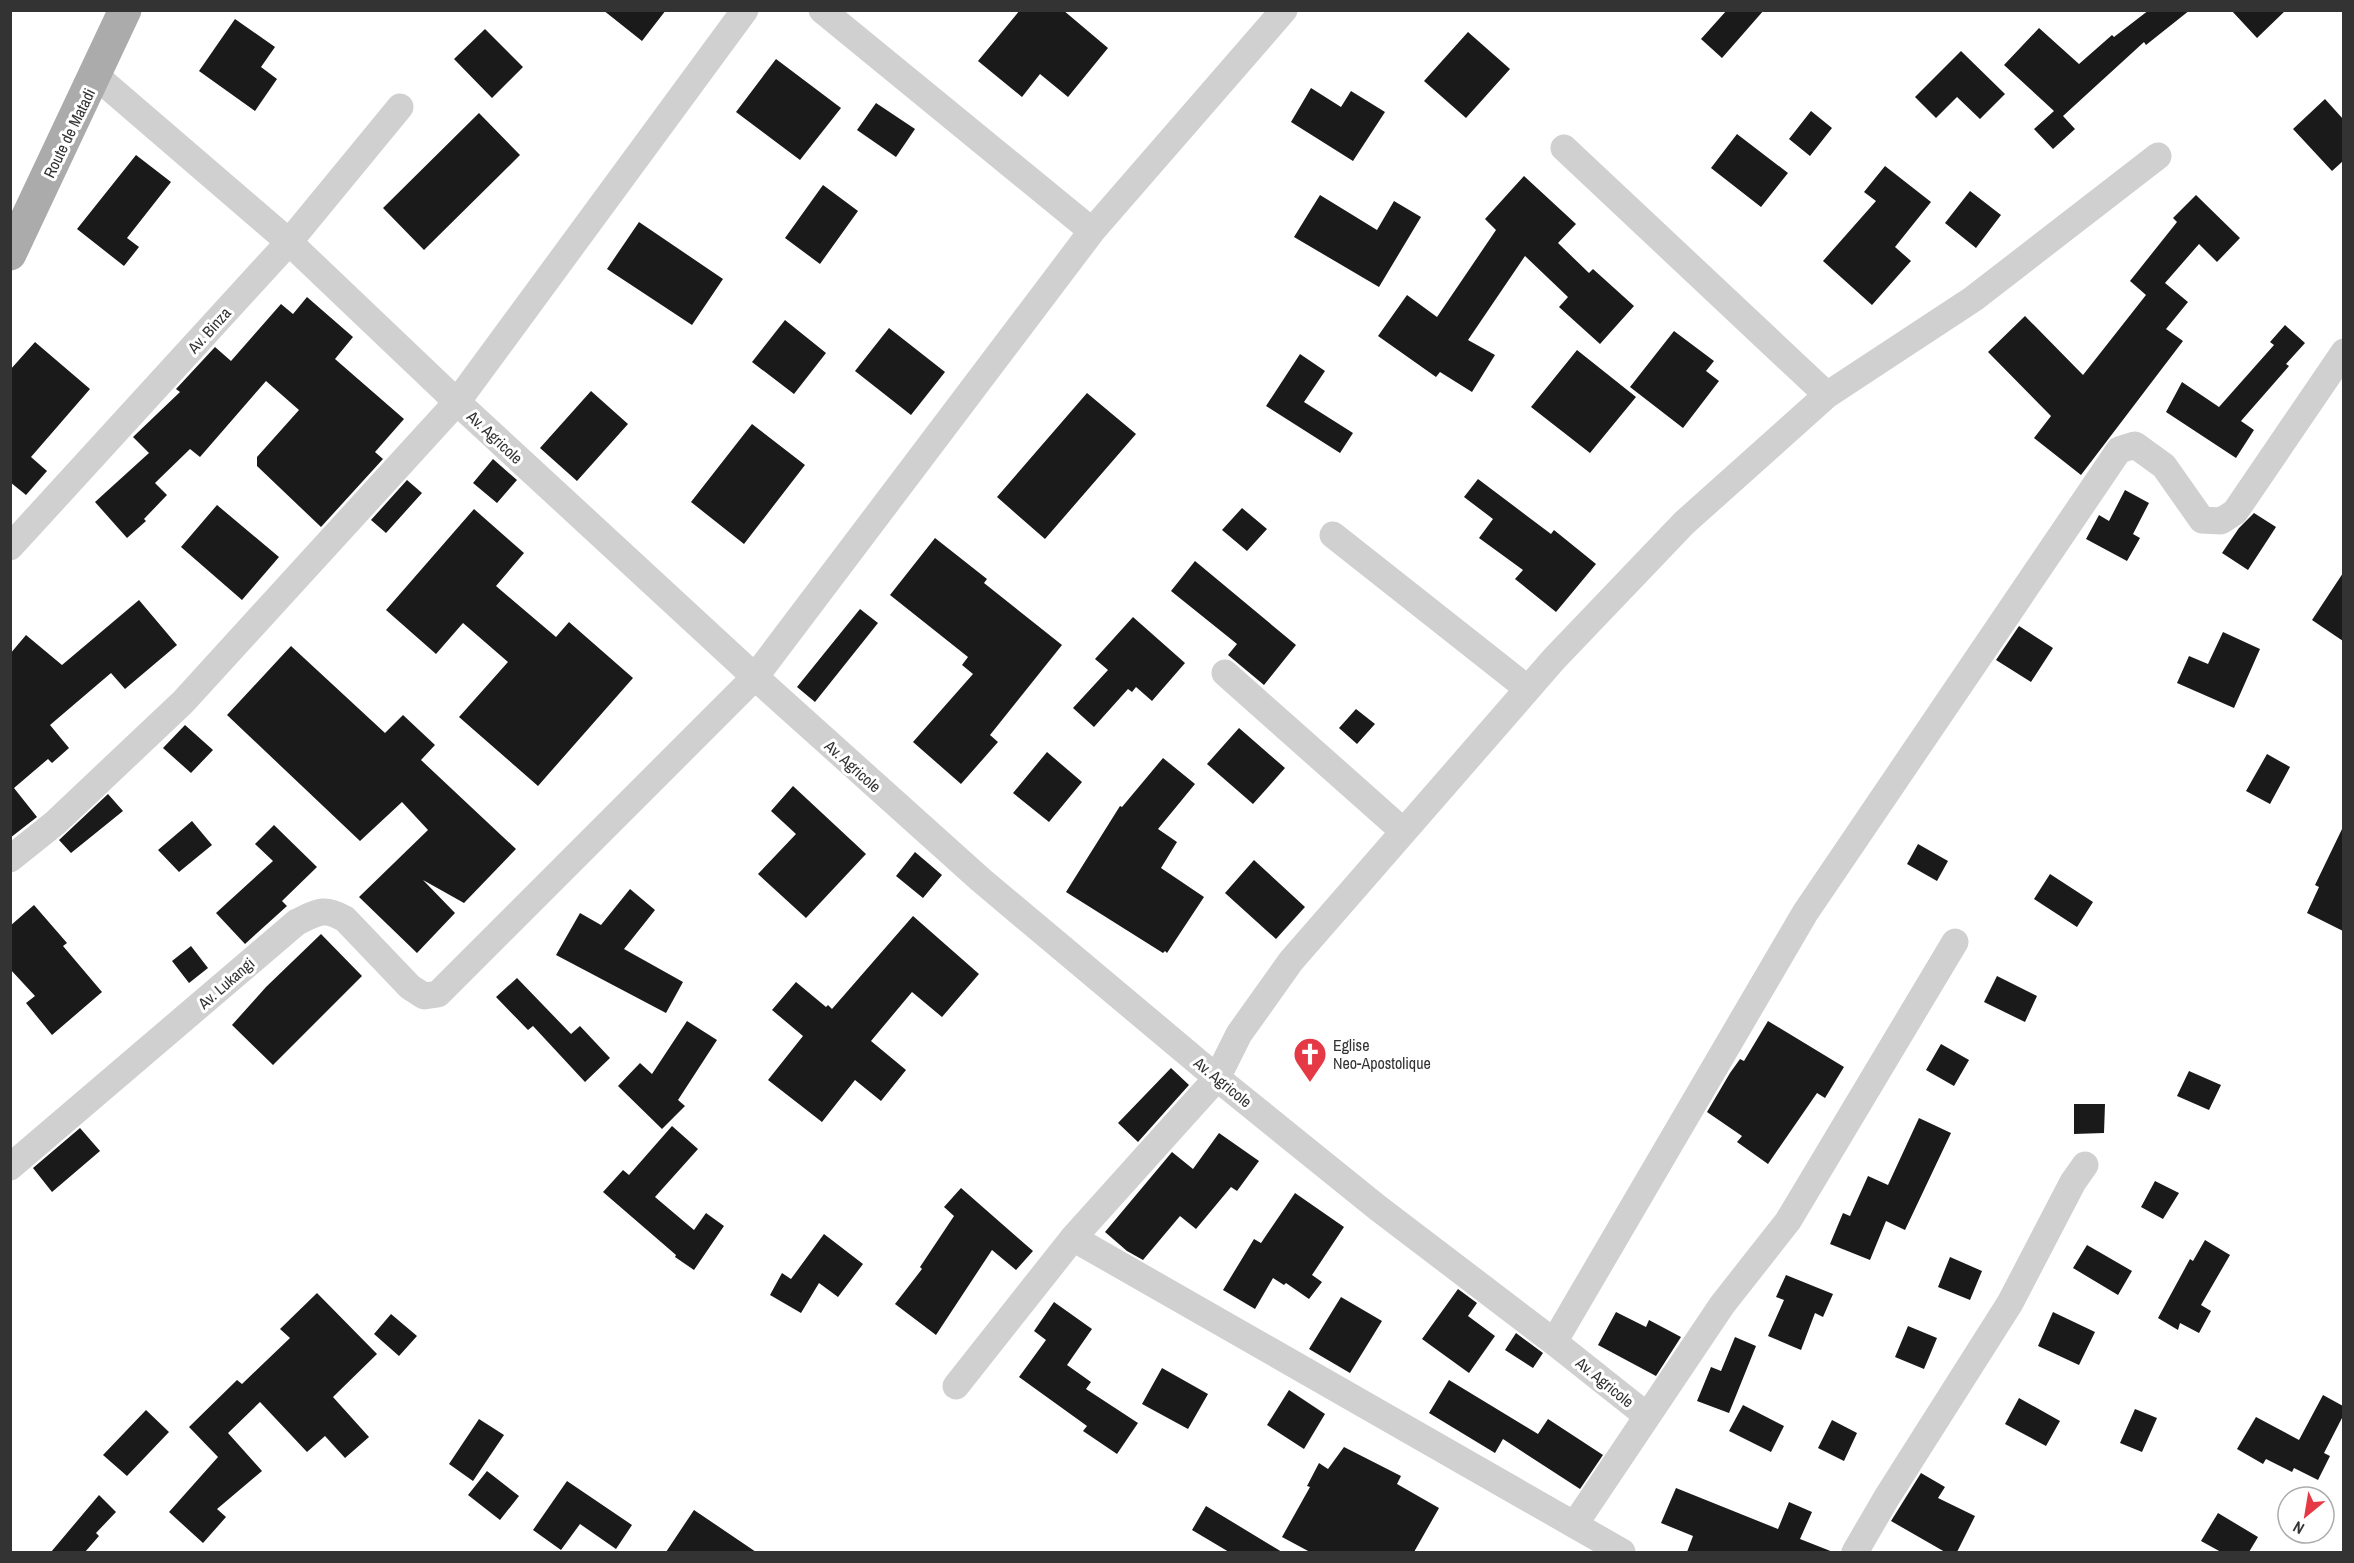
<svg xmlns="http://www.w3.org/2000/svg" width="2354" height="1563" viewBox="0 0 2354 1563" font-family="'Archivo Narrow',sans-serif">
	<rect width="100%" height="100%" fill="#fff"/>
	<!-- building -->
	<path fill="#1a1a1a" d="M 603,10 L 666,10 L 642,41 Z
		M 1020,10 L 1063,10 L 1108,48 L 1068,97 L 1040,74 L 1022,97 L 978,61 Z
		M 1727,10 L 1764,10 L 1722,58 L 1701,39 Z
		M 2149,10 L 2190,10 L 2146,45 L 2144,42 L 2063,116 L 2075,129 L 2053,149 L 2034,129 L 2054,111 L 2004,65 L 2039,28 L 2079,64 L 2112,35 L 2114,37 Z
		M 2231,10 L 2286,10 L 2257,38 Z
		M 235,19 L 275,47 L 261,67 L 277,79 L 255,111 L 199,71 Z
		M 485,29 L 523,67 L 492,98 L 454,59 Z
		M 1468,32 L 1510,69 L 1466,118 L 1424,81 Z
		M 1961,51 L 2005,94 L 1980,119 L 1957,97 L 1936,118 L 1915,97 Z
		M 776,59 L 841,108 L 800,160 L 736,112 Z
		M 1311,88 L 1341,107 L 1351,91 L 1385,112 L 1353,161 L 1291,122 Z
		M 2325,99 L 2343,119 L 2343,161 L 2332,171 L 2293,129 Z
		M 876,103 L 915,129 L 896,157 L 857,130 Z
		M 1811,111 L 1832,128 L 1810,156 L 1789,139 Z
		M 479,113 L 520,155 L 424,250 L 383,208 Z
		M 1737,134 L 1788,173 L 1761,207 L 1711,168 Z
		M 136,155 L 171,182 L 127,238 L 139,247 L 124,266 L 77,229 Z
		M 1885,166 L 1931,202 L 1895,247 L 1911,261 L 1872,305 L 1823,261 L 1876,201 L 1864,192 Z
		M 1524,176 L 1576,224 L 1558,243 L 1589,273 L 1593,269 L 1634,306 L 1600,344 L 1559,307 L 1568,297 L 1525,256 L 1468,340 L 1495,355 L 1472,392 L 1440,372 L 1436,377 L 1378,336 L 1407,295 L 1437,317 L 1496,230 L 1485,219 Z
		M 823,185 L 858,211 L 820,264 L 785,238 Z
		M 1970,191 L 2001,215 L 1976,248 L 1945,223 Z
		M 1320,195 L 1377,230 L 1394,201 L 1421,217 L 1379,287 L 1294,237 Z
		M 2196,195 L 2240,238 L 2217,262 L 2199,244 L 2165,283 L 2188,302 L 2166,329 L 2183,341 L 2081,475 L 2034,438 L 2051,416 L 1988,352 L 2025,316 L 2083,375 L 2146,295 L 2130,281 L 2177,222 L 2173,218 Z
		M 639,222 L 723,279 L 692,325 L 607,269 Z
		M 307,297 L 353,337 L 335,359 L 404,419 L 375,452 L 383,459 L 321,527 L 257,466 L 257,457 L 299,410 L 266,381 L 200,457 L 190,449 L 155,483 L 167,495 L 144,519 L 146,521 L 127,538 L 95,502 L 149,453 L 133,437 L 180,392 L 176,389 L 215,347 L 231,361 L 281,304 L 293,314 Z
		M 785,320 L 826,353 L 794,394 L 752,362 Z
		M 2285,325 L 2305,343 L 2286,364 L 2289,366 L 2241,421 L 2254,430 L 2236,458 L 2166,412 L 2182,382 L 2219,407 L 2274,345 L 2270,342 Z
		M 889,328 L 945,372 L 911,415 L 855,371 Z
		M 1674,331 L 1714,361 L 1706,371 L 1719,381 L 1683,428 L 1630,387 Z
		M 35,342 L 90,389 L 31,457 L 47,471 L 26,495 L 10,482 L 10,370 Z
		M 1577,350 L 1636,397 L 1590,453 L 1531,407 Z
		M 1300,354 L 1325,371 L 1304,402 L 1353,433 L 1340,453 L 1266,406 Z
		M 591,391 L 628,424 L 577,481 L 540,448 Z
		M 1087,393 L 1136,434 L 1045,539 L 997,497 Z
		M 752,424 L 805,465 L 744,544 L 691,502 Z
		M 493,459 L 517,480 L 497,503 L 473,483 Z
		M 1478,479 L 1551,534 L 1554,530 L 1596,564 L 1556,612 L 1515,579 L 1523,570 L 1479,538 L 1493,519 L 1464,497 Z
		M 407,480 L 422,493 L 386,533 L 371,520 Z
		M 2125,490 L 2149,503 L 2133,534 L 2140,538 L 2127,561 L 2086,539 L 2099,515 L 2109,521 Z
		M 217,505 L 279,557 L 242,600 L 181,547 Z
		M 1242,508 L 1267,529 L 1247,551 L 1222,530 Z
		M 474,509 L 524,553 L 496,586 L 556,637 L 569,622 L 633,678 L 538,786 L 459,717 L 508,662 L 463,623 L 436,654 L 386,610 Z
		M 2254,513 L 2276,527 L 2248,570 L 2222,553 L 2239,528 Z
		M 935,538 L 987,579 L 984,583 L 1062,645 L 990,735 L 998,742 L 961,784 L 913,742 L 973,674 L 962,665 L 968,657 L 890,595 Z
		M 1195,561 L 1296,645 L 1264,685 L 1228,655 L 1237,644 L 1171,591 Z
		M 2343,573 L 2343,641 L 2312,620 Z
		M 139,600 L 177,645 L 125,689 L 111,673 L 50,725 L 69,748 L 52,763 L 48,759 L 14,788 L 37,817 L 10,838 L 10,654 L 26,635 L 62,665 Z
		M 860,609 L 878,623 L 815,702 L 797,687 Z
		M 1133,617 L 1185,663 L 1152,701 L 1136,687 L 1132,692 L 1128,689 L 1094,727 L 1073,708 L 1108,670 L 1095,659 Z
		M 2019,626 L 2053,648 L 2031,682 L 1996,660 Z
		M 2223,632 L 2260,649 L 2234,708 L 2177,683 L 2189,656 L 2208,664 Z
		M 291,646 L 385,733 L 403,715 L 435,745 L 421,760 L 516,849 L 464,903 L 423,880 L 455,913 L 417,953 L 359,897 L 428,830 L 402,802 L 360,841 L 227,715 Z
		M 1356,709 L 1375,724 L 1357,744 L 1339,728 Z
		M 185,725 L 213,750 L 191,773 L 163,748 Z
		M 1239,728 L 1285,768 L 1253,804 L 1207,764 Z
		M 1047,752 L 1082,782 L 1049,822 L 1013,793 Z
		M 2267,754 L 2290,767 L 2270,804 L 2246,791 Z
		M 1163,758 L 1195,784 L 1158,829 L 1177,842 L 1161,868 L 1204,897 L 1167,953 L 1165,951 L 1163,953 L 1066,892 L 1120,806 L 1122,807 Z
		M 793,786 L 866,854 L 806,918 L 758,874 L 796,834 L 771,811 Z
		M 108,794 L 123,811 L 71,853 L 59,840 Z
		M 192,821 L 212,845 L 179,872 L 158,850 Z
		M 274,825 L 317,867 L 282,901 L 287,906 L 245,944 L 216,913 L 273,861 L 255,844 Z
		M 2343,827 L 2343,931 L 2307,913 L 2319,887 L 2315,885 Z
		M 1918,844 L 1948,861 L 1937,881 L 1907,864 Z
		M 915,852 L 942,875 L 923,898 L 896,876 Z
		M 1254,860 L 1305,907 L 1276,939 L 1225,893 Z
		M 2050,874 L 2093,902 L 2077,927 L 2034,899 Z
		M 630,889 L 655,910 L 624,949 L 683,982 L 666,1013 L 556,955 L 580,913 L 601,925 Z
		M 34,905 L 67,943 L 63,946 L 102,992 L 52,1035 L 26,1003 L 35,996 L 10,969 L 10,926 Z
		M 913,916 L 979,974 L 942,1017 L 912,992 L 871,1041 L 906,1070 L 881,1101 L 855,1080 L 822,1122 L 768,1080 L 803,1036 L 772,1010 L 796,982 L 826,1007 L 828,1005 L 832,1009 Z
		M 321,934 L 362,976 L 273,1065 L 232,1025 L 266,987 Z
		M 191,946 L 208,968 L 189,983 L 172,961 Z
		M 1997,976 L 2037,996 L 2025,1022 L 1984,1002 Z
		M 517,978 L 571,1034 L 580,1026 L 610,1058 L 585,1082 L 533,1026 L 528,1030 L 496,997 Z
		M 687,1021 L 717,1040 L 678,1100 L 685,1106 L 662,1129 L 618,1086 L 640,1063 L 652,1074 Z
		M 1768,1021 L 1844,1067 L 1825,1098 L 1817,1093 L 1768,1164 L 1737,1142 L 1742,1136 L 1707,1112 L 1730,1073 L 1740,1059 L 1744,1061 Z
		M 1941,1044 L 1969,1060 L 1954,1086 L 1926,1070 Z
		M 1171,1068 L 1189,1085 L 1138,1142 L 1118,1123 Z
		M 2189,1071 L 2221,1085 L 2209,1110 L 2177,1096 Z
		M 2074,1104 L 2105,1104 L 2104,1133 L 2074,1134 Z
		M 1919,1118 L 1951,1133 L 1905,1230 L 1886,1221 L 1870,1260 L 1830,1244 L 1843,1213 L 1850,1216 L 1868,1176 L 1888,1185 Z
		M 672,1126 L 698,1149 L 655,1197 L 694,1230 L 706,1213 L 724,1226 L 694,1270 L 675,1257 L 676,1255 L 603,1192 L 623,1170 L 629,1175 Z
		M 80,1128 L 100,1151 L 52,1192 L 33,1168 Z
		M 1219,1133 L 1259,1161 L 1237,1191 L 1231,1187 L 1196,1229 L 1180,1216 L 1143,1260 L 1127,1251 L 1105,1232 L 1172,1152 L 1193,1169 Z
		M 2155,1181 L 2179,1193 L 2163,1219 L 2141,1207 Z
		M 961,1188 L 1033,1251 L 1016,1270 L 992,1250 L 936,1335 L 895,1304 L 922,1269 L 920,1267 L 954,1216 L 944,1207 Z
		M 1295,1193 L 1344,1227 L 1312,1275 L 1322,1282 L 1309,1299 L 1286,1283 L 1284,1285 L 1273,1278 L 1255,1309 L 1223,1290 L 1254,1239 L 1261,1243 Z
		M 824,1234 L 863,1264 L 838,1297 L 819,1283 L 801,1313 L 770,1295 L 782,1273 L 791,1279 Z
		M 2205,1240 L 2230,1255 L 2201,1305 L 2211,1311 L 2199,1333 L 2180,1323 L 2178,1330 L 2158,1318 L 2190,1259 L 2193,1261 Z
		M 2087,1245 L 2132,1271 L 2118,1295 L 2073,1268 Z
		M 1950,1257 L 1982,1271 L 1970,1300 L 1938,1287 Z
		M 1786,1275 L 1833,1294 L 1823,1317 L 1815,1313 L 1801,1350 L 1768,1336 L 1784,1300 L 1776,1297 Z
		M 1458,1289 L 1477,1303 L 1468,1316 L 1495,1336 L 1469,1373 L 1422,1339 Z
		M 317,1293 L 377,1354 L 333,1397 L 369,1437 L 345,1458 L 325,1436 L 307,1452 L 260,1402 L 228,1433 L 262,1471 L 217,1509 L 226,1517 L 203,1543 L 169,1512 L 218,1457 L 189,1427 L 237,1380 L 242,1384 L 290,1338 L 280,1329 Z
		M 1341,1297 L 1382,1321 L 1350,1373 L 1309,1349 Z
		M 1054,1302 L 1092,1329 L 1067,1365 L 1091,1382 L 1086,1389 L 1138,1423 L 1117,1454 L 1083,1431 L 1087,1426 L 1019,1377 L 1046,1340 L 1034,1331 Z
		M 1616,1312 L 1646,1327 L 1649,1320 L 1681,1337 L 1656,1376 L 1598,1345 Z
		M 2053,1312 L 2095,1332 L 2079,1365 L 2038,1346 Z
		M 391,1314 L 417,1336 L 399,1356 L 374,1334 Z
		M 1908,1326 L 1937,1338 L 1924,1369 L 1895,1357 Z
		M 1516,1333 L 1543,1353 L 1533,1368 L 1505,1350 Z
		M 1735,1337 L 1756,1346 L 1729,1413 L 1697,1401 L 1711,1367 L 1721,1371 Z
		M 1162,1368 L 1208,1394 L 1188,1429 L 1142,1404 Z
		M 1449,1380 L 1538,1434 L 1548,1419 L 1603,1455 L 1580,1489 L 1503,1439 L 1495,1453 L 1429,1413 Z
		M 1289,1390 L 1325,1414 L 1304,1449 L 1267,1425 Z
		M 2323,1395 L 2343,1406 L 2343,1416 L 2324,1453 L 2330,1456 L 2318,1480 L 2294,1468 L 2292,1472 L 2266,1459 L 2263,1464 L 2237,1449 L 2256,1417 L 2299,1440 Z
		M 2019,1398 L 2060,1421 L 2046,1446 L 2005,1424 Z
		M 1743,1405 L 1784,1426 L 1771,1452 L 1729,1431 Z
		M 2135,1409 L 2157,1418 L 2142,1452 L 2120,1443 Z
		M 146,1410 L 169,1432 L 127,1476 L 103,1455 Z
		M 479,1419 L 504,1435 L 473,1481 L 449,1464 Z
		M 1832,1420 L 1857,1433 L 1844,1461 L 1818,1448 Z
		M 1344,1447 L 1401,1476 L 1397,1484 L 1439,1508 L 1414,1552 L 1310,1552 L 1282,1537 L 1310,1487 L 1307,1486 L 1319,1463 L 1328,1469 Z
		M 487,1471 L 519,1496 L 500,1520 L 468,1495 Z
		M 1921,1473 L 1945,1487 L 1938,1498 L 1975,1516 L 1957,1552 L 1945,1552 L 1891,1521 Z
		M 567,1481 L 632,1525 L 616,1549 L 580,1524 L 561,1550 L 533,1530 Z
		M 1676,1488 L 1778,1529 L 1789,1502 L 1812,1512 L 1800,1539 L 1833,1552 L 1687,1552 L 1693,1536 L 1661,1523 Z
		M 99,1495 L 116,1512 L 96,1533 L 99,1536 L 85,1552 L 79,1551 L 77,1552 L 51,1552 Z
		M 1206,1506 L 1282,1552 L 1229,1552 L 1192,1530 Z
		M 694,1510 L 756,1552 L 666,1552 Z
		M 2218,1513 L 2258,1537 L 2249,1552 L 2221,1552 L 2201,1541 Z"/>
	<g fill="none" stroke-linecap="round" stroke-linejoin="round">
		<!-- minor -->
		<path stroke="#d0d0d0" stroke-width="27" d="M 822,10 L 1092,231
			M 96,76 L 289,242 L 457,402 L 755,677 L 981,880 L 1217,1078 L 1378,1208 L 1554,1342 L 1646,1415
			M 1564,148 L 1827,395
			M 1333,535 L 1528,689
			M 10,547 L 289,242 L 400,107
			M 1225,673 L 1403,831
			M 10,859 L 55,823 L 183,702 L 457,402 L 745,10
			M 10,1167 L 297,922 C 318,912 324,907 345,919 L 410,987 L 424,996 L 438,994 L 755,677 L 1092,231 L 1284,10
			M 1073,1238 L 1622,1552
			M 1554,1342 L 1805,913 L 2119,450 L 2135,445 L 2164,466 L 2202,520 L 2221,521 L 2235,512 L 2344,352
			M 956,1386 L 1073,1238 L 1217,1078 L 1239,1034 L 1291,961 L 1554,659 L 1684,523 L 1827,395 L 1973,299 L 2158,156
			M 1575,1524 L 1722,1305 L 1788,1221 L 1955,942
			M 1855,1552 L 1887,1497 L 2010,1303 L 2073,1182 L 2085,1165"/>
		<!-- primary -->
		<path stroke="#ababab" stroke-width="33" d="M 10,254 L 125,10"/>
	</g>
	<!-- icons -->
	<defs>
		<symbol id="church-pin" viewBox="-11 -11 22 30"><path d="M0 17L-7.5 6A9.5 9.5 0 1 1 7.5 6Z" fill="#e63946" stroke="#fff"/><path d="M-1.2-6h2.4v3.5h3.3v2.4h-3.3V6h-2.4V-.1h-3.3v-2.4h3.3Z" fill="#fff"/></symbol>
	</defs>
	<g fill-rule="evenodd">
		<use href="#church-pin" x="1291" y="1035" width="38" height="52"/>
	</g>
	<g text-anchor="middle" stroke-width="6" stroke-linejoin="round" paint-order="stroke">
		<!-- street labels -->
		<g font-size="16" fill="#333" stroke="#fff">
			<text transform="translate(69 133) rotate(-64)" y="6">Route de Matadi</text>
			<text transform="translate(209 330) rotate(-48)" y="6">Av. Binza</text>
			<text transform="translate(495 437) rotate(43)" y="6">Av. Agricole</text>
			<text transform="translate(853 766) rotate(42)" y="6">Av. Agricole</text>
			<text transform="translate(226 983) rotate(-41)" y="6">Av. Lukangi</text>
			<text transform="translate(1223 1082) rotate(39)" y="6">Av. Agricole</text>
			<text transform="translate(1605 1382) rotate(39)" y="6">Av. Agricole</text>
		</g>
		<!-- poi labels -->
		<g font-size="16" fill="#333" stroke="#fff" text-anchor="start">
			<text x="1333" y="1051">Eglise<tspan x="1333" dy="18">Neo-Apostolique</tspan></text>
		</g>
	</g>
	<!-- border -->
	<rect width="2354" height="1563" fill="none" stroke="#333333" stroke-width="24"/>
	<!-- north arrow -->
	<g transform="translate(2306 1515) rotate(210)"><circle r="28" fill="#ffffff" stroke="#adadad" stroke-width="1.5"/>
	<path d="M0-4.5L10 22L0 15L-10 22Z" fill="#e63946"/>
	<text y="-9" font-size="16" font-weight="bold" text-anchor="middle" fill="#333333">N</text>
	</g>
</svg>
